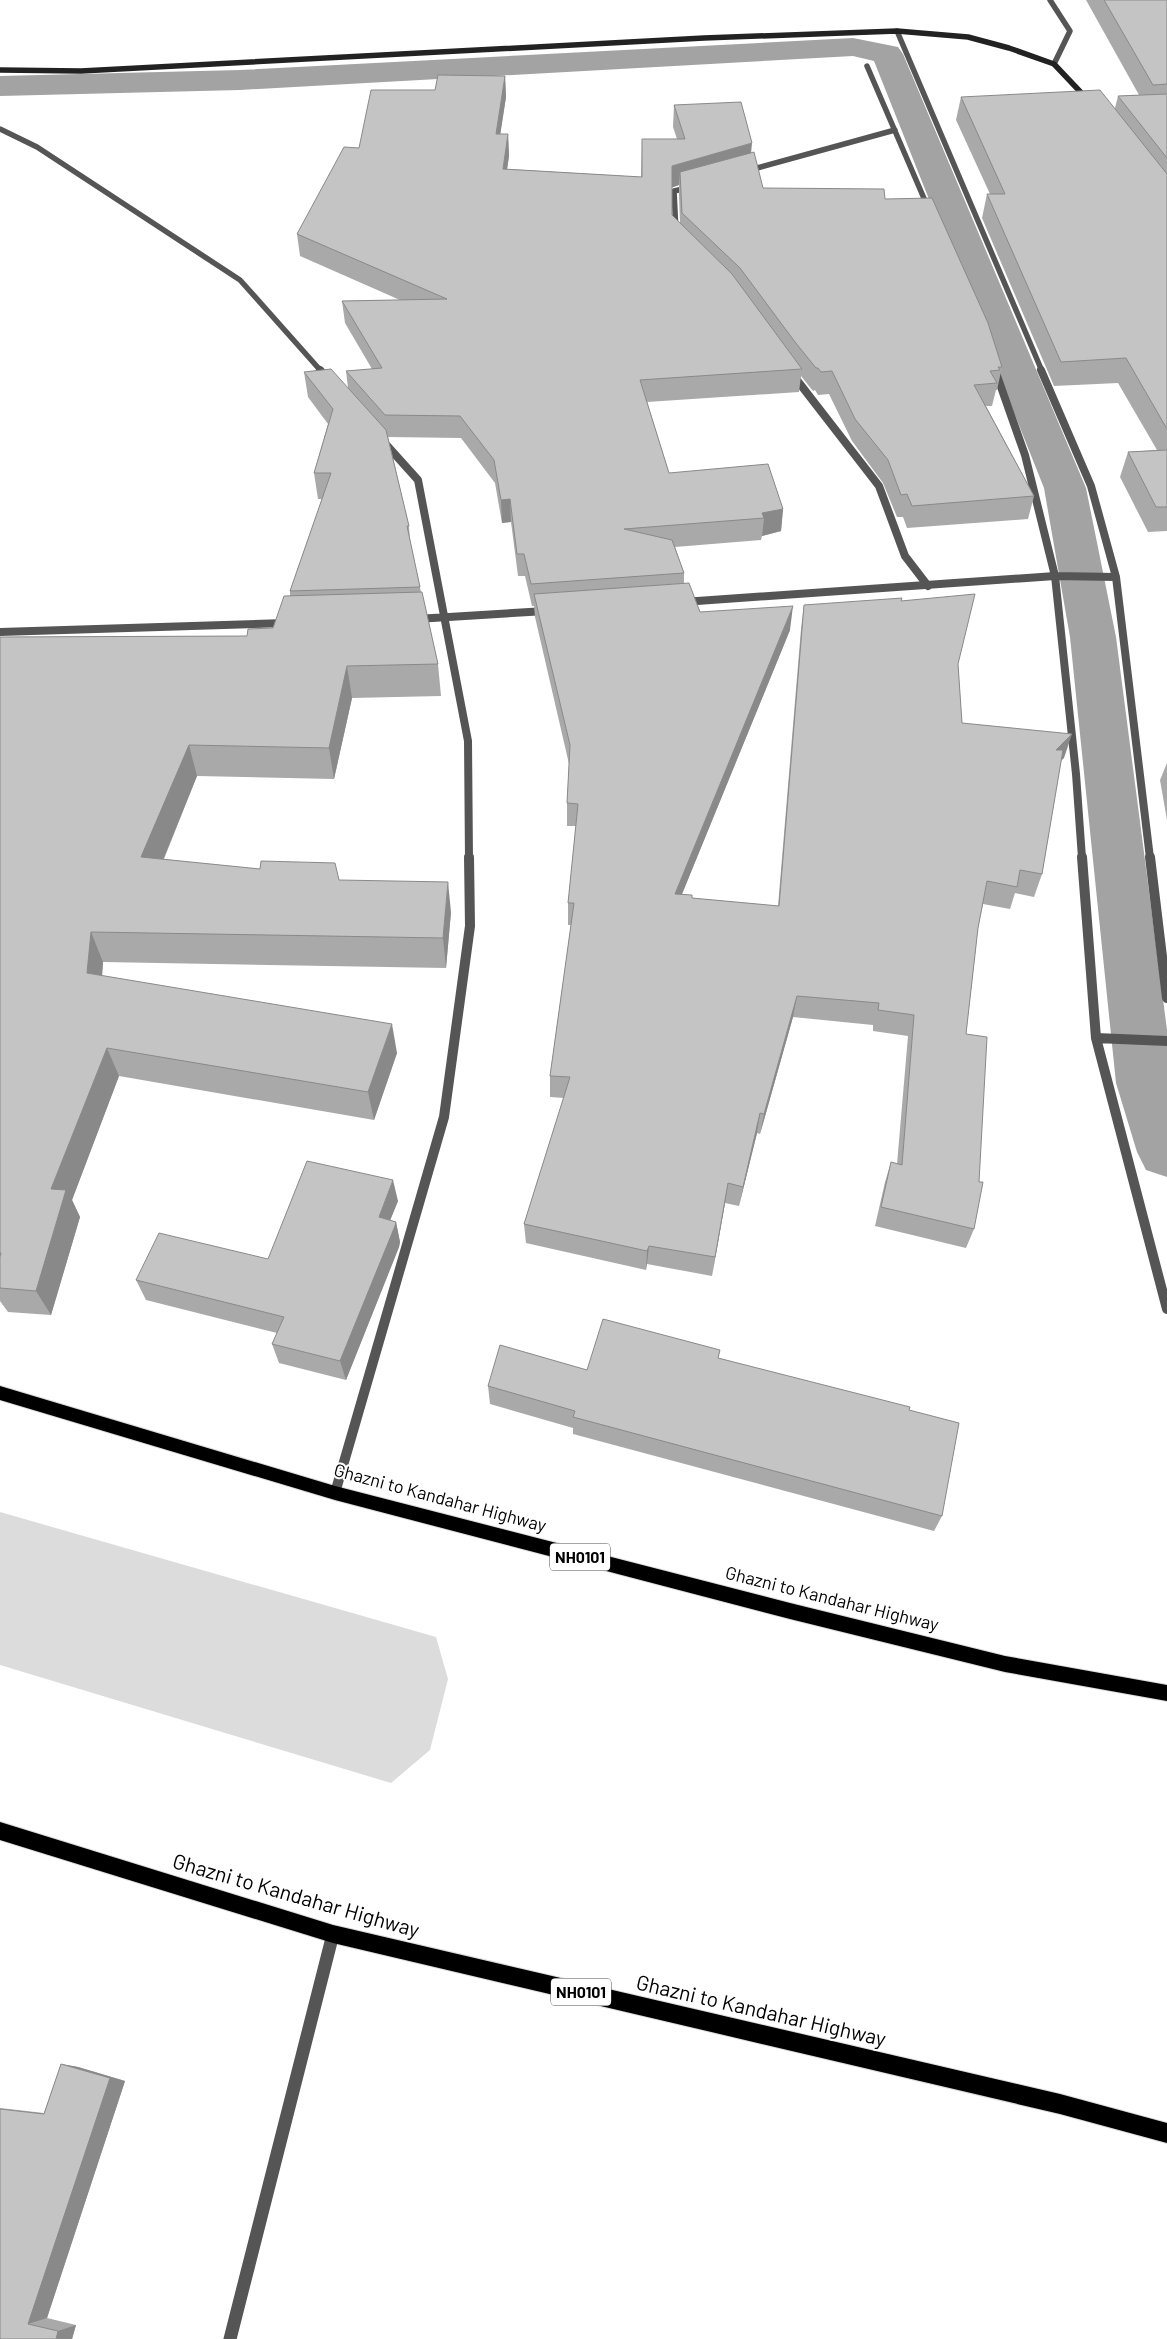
<svg xmlns="http://www.w3.org/2000/svg" width="1167" height="2339" viewBox="0 0 1167 2339" font-family="Barlow,sans-serif">
	<rect width="100%" height="100%" fill="#fff"/>
	<!-- green -->
	<path fill="#dcdcdc" d="M 0,1512 L 436,1637 L 448,1679 L 430,1750 L 391,1783 L 0,1665 Z"/>
	<g fill="none" stroke-linecap="round" stroke-linejoin="round">
		<!-- canal -->
		<path fill="#a3a3a3" fill-rule="evenodd" d="M 853,38 L 898,47 L 903,54 L 1086,488 L 1116,637 L 1167,1030 L 1167,1177 L 1146,1170 L 1137,1152 L 1116,1083 L 1070,637 L 1044,488 L 874,61 L 853,56 L 240,90 L 0,96 L 0,76 L 240,70 Z"/>
		<defs>
			<path id="trunk" d="M 0,1386 L 335,1486 L 790,1603 L 1005,1656 L 1167,1685 L 1167,1701 L 1005,1672 L 790,1619 L 335,1500 L 0,1400 Z
				M 0,1822 L 333,1925 L 1060,2094 L 1167,2123 L 1167,2143 L 1060,2114 L 333,1943 L 0,1840 Z"/>
		</defs>
		<!-- trunk casing -->
		<use href="#trunk" stroke="#dbdbdb" stroke-width="2"/>
		<!-- service-far3 -->
		<path stroke="#555" stroke-width="5.5" d="M 897,31 L 1042,371
			M 867,66 L 929,210
			M 746,171 L 895,130
			M 676,231 L 674,191 L 692,187
			M 995,369 L 996,371"/>
		<!-- service-far2 -->
		<path stroke="#555" stroke-width="8" d="M 995,370 L 1025,455 L 1055,576 L 1076,774 L 1082,858
			M 1041,370 L 1091,486 L 1116,577 L 1150,858
			M 793,375 L 879,486 L 905,556 L 928,586
			M 1055,576 L 1116,577"/>
		<!-- service-far1 -->
		<path stroke="#555" stroke-width="10" d="M 1082,857 L 1096,1038 L 1167,1309
			M 1150,857 L 1167,998
			M 1096,1038 L 1167,1041"/>
		<!-- service -->
		<path stroke="#555" stroke-width="13" d="M 230,2339 L 333,1934"/>
		<!-- minor-far2 -->
		<path stroke="#555" stroke-width="5.5" d="M 1050,0 L 1070,31 L 1054,64
			M 0,129 L 37,147 L 240,280 L 321,371"/>
		<!-- minor-far1 -->
		<path stroke="#555" stroke-width="8" d="M 320,370 L 329,380
			M 382,440 L 418,480 L 468,741 L 469,858
			M 683,602 L 1055,576
			M 416,619 L 546,611
			M 0,632 L 286,623"/>
		<!-- minor -->
		<path stroke="#555" stroke-width="10" d="M 335,1493 L 444,1117 L 470,926 L 469,857"/>
		<!-- secondary -->
		<path stroke="#222" stroke-width="5.5" d="M 0,70 L 81,71 L 704,38 L 897,31 L 968,37 L 1009,48 L 1054,64 L 1089,101"/>
		<!-- trunk -->
		<use href="#trunk" fill="#000" fill-rule="evenodd"/>
	</g>
	<!-- wall -->
	<path fill="#a9a9a9" fill-rule="evenodd" d="M 1086,0 L 1167,0 L 1167,531 L 1148,532 L 1120,477 L 1128,452 L 1157,450 L 1118,383 L 1054,386 L 982,218 L 987,194 L 990,194 L 956,120 L 961,97 L 1115,108 L 1118,96 L 1139,95 Z
		M 505,76 L 506,97 L 500,134 L 508,134 L 509,156 L 507,169 L 641,177 L 642,139 L 677,139 L 673,127 L 674,105 L 751,153 L 763,188 L 885,199 L 1002,367 L 997,390 L 996,390 L 992,406 L 986,406 L 1034,496 L 1028,519 L 907,528 L 903,517 L 897,517 L 883,483 L 852,441 L 829,394 L 818,395 L 815,390 L 813,391 L 801,376 L 799,392 L 647,402 L 669,473 L 783,509 L 781,531 L 762,536 L 761,540 L 675,547 L 684,573 L 684,584 L 700,612 L 790,630 L 682,894 L 692,898 L 778,906 L 801,629 L 804,605 L 901,601 L 958,664 L 962,723 L 1064,758 L 1061,760 L 1042,874 L 1034,897 L 1015,893 L 1010,909 L 983,904 L 978,928 L 966,1034 L 974,1229 L 966,1248 L 875,1226 L 885,1182 L 891,1162 L 897,1164 L 908,1036 L 873,1031 L 873,1025 L 793,1017 L 760,1134 L 757,1133 L 739,1206 L 725,1203 L 712,1276 L 647,1264 L 646,1270 L 526,1243 L 524,1224 L 564,1098 L 550,1097 L 550,1076 L 571,925 L 568,925 L 568,903 L 576,826 L 567,826 L 567,803 L 569,764 L 535,617 L 534,606 L 532,606 L 525,576 L 518,576 L 511,522 L 502,523 L 495,483 L 461,438 L 388,437 L 409,526 L 410,541 L 421,592 L 438,664 L 441,696 L 352,698 L 334,779 L 197,776 L 164,859 L 339,880 L 451,912 L 446,968 L 103,962 L 102,976 L 397,1053 L 374,1120 L 119,1076 L 72,1200 L 80,1217 L 51,1315 L 8,1312 L 0,1301 L 0,637 L 247,636 L 273,628 L 290,596 L 290,591 L 322,499 L 318,499 L 314,473 L 328,424 L 308,397 L 304,372 L 348,388 L 346,371 L 372,369 L 345,323 L 342,301 L 400,300 L 300,256 L 297,234 L 359,148 L 435,90 ZM 679,185 L 679,195 L 680,223 L 672,215 L 672,187 Z
		M 1167,763 L 1167,820 L 1160,780 Z
		M 398,1201 L 390,1220 L 396,1222 L 400,1242 L 399,1247 L 346,1380 L 279,1363 L 272,1344 L 277,1333 L 146,1300 L 136,1280 L 268,1259 Z
		M 720,1350 L 718,1358 L 909,1410 L 942,1516 L 934,1531 L 573,1434 L 573,1428 L 490,1404 L 488,1386 L 587,1370 Z
		M 61,2064 L 78,2067 L 125,2081 L 47,2318 L 76,2325 L 72,2339 L 0,2339 L 0,2108 L 44,2113 Z"/>
	<!-- shaded-wall -->
	<path fill="#898989" d="M 505,76 L 506,97 L 497,156 L 496,134 Z
		M 508,134 L 509,156 L 504,190 L 503,169 Z
		M 752,143 L 750,165 L 680,172 L 679,185 L 671,188 L 672,166 Z
		M 510,499 L 511,522 L 502,523 L 501,500 Z
		M 783,509 L 781,531 L 762,536 L 764,518 L 762,513 Z
		M 793,606 L 790,630 L 673,916 L 675,894 Z
		M 347,666 L 352,698 L 334,779 L 329,748 Z
		M 1072,734 L 1064,758 L 1048,773 L 1056,750 Z
		M 189,745 L 197,776 L 152,887 L 141,857 Z
		M 448,882 L 451,912 L 446,968 L 443,938 Z
		M 91,932 L 103,962 L 100,1003 L 87,973 Z
		M 797,996 L 793,1017 L 760,1134 L 764,1114 Z
		M 392,1024 L 397,1053 L 374,1120 L 368,1092 Z
		M 107,1048 L 119,1076 L 72,1200 L 80,1217 L 51,1315 L 36,1291 L 51,1189 Z
		M 760,1113 L 757,1133 L 739,1206 L 743,1187 Z
		M 393,1180 L 398,1201 L 383,1238 L 379,1217 Z
		M 728,1183 L 725,1203 L 712,1276 L 715,1257 Z
		M 396,1222 L 400,1242 L 399,1247 L 346,1380 L 340,1361 Z
		M 649,1246 L 647,1264 L 646,1270 L 647,1251 Z
		M 61,2064 L 78,2067 L 125,2081 L 47,2318 L 28,2324 Z
		M 76,2325 L 72,2339 L 56,2339 L 58,2331 Z"/>
	<!-- building -->
	<path fill="#c4c4c4" stroke="#898989" d="M 1104,0 L 1167,0 L 1167,84 L 1153,85 Z
		M 438,75 L 505,76 L 496,134 L 508,134 L 503,169 L 642,177 L 642,139 L 685,139 L 674,105 L 741,102 L 752,143 L 672,166 L 672,215 L 732,274 L 802,369 L 640,380 L 669,473 L 768,464 L 783,509 L 762,513 L 764,518 L 624,529 L 672,540 L 684,573 L 531,584 L 524,554 L 517,554 L 510,499 L 501,500 L 494,460 L 460,416 L 385,415 L 346,371 L 382,368 L 342,301 L 447,299 L 297,234 L 344,147 L 359,148 L 371,90 L 435,90 Z
		M 1100,90 L 1167,174 L 1167,429 L 1126,358 L 1061,362 L 987,194 L 1005,194 L 961,97 Z
		M 1167,94 L 1167,158 L 1118,96 Z
		M 754,152 L 763,188 L 884,189 L 885,199 L 932,198 L 988,323 L 1002,367 L 998,367 L 1000,370 L 990,371 L 997,383 L 974,385 L 1034,496 L 912,506 L 907,494 L 901,495 L 888,460 L 855,419 L 832,371 L 821,372 L 818,368 L 816,368 L 795,342 L 740,268 L 682,213 L 680,172 Z
		M 331,369 L 386,430 L 409,526 L 407,526 L 420,587 L 290,591 L 331,473 L 314,473 L 333,409 L 304,372 Z
		M 1167,450 L 1167,507 L 1156,507 L 1128,452 Z
		M 689,583 L 700,612 L 793,606 L 675,894 L 692,895 L 692,898 L 779,906 L 804,605 L 902,598 L 901,601 L 975,594 L 958,664 L 962,723 L 1072,734 L 1056,750 L 1063,750 L 1042,874 L 1020,870 L 1017,887 L 987,881 L 978,928 L 966,1034 L 987,1037 L 979,1182 L 983,1182 L 974,1229 L 881,1207 L 891,1162 L 902,1165 L 914,1015 L 878,1010 L 879,1003 L 797,996 L 764,1114 L 760,1113 L 743,1187 L 728,1183 L 715,1257 L 649,1246 L 647,1251 L 524,1224 L 570,1077 L 550,1076 L 574,903 L 568,903 L 578,804 L 567,803 L 570,745 L 534,594 Z
		M 422,592 L 438,664 L 347,666 L 329,748 L 189,745 L 141,857 L 260,869 L 261,861 L 335,863 L 339,880 L 448,882 L 443,938 L 91,932 L 87,973 L 392,1024 L 368,1092 L 107,1048 L 51,1189 L 66,1190 L 36,1291 L 0,1288 L 0,1257 L 1,1253 L 0,1253 L 0,637 L 247,636 L 248,629 L 273,628 L 284,596 Z
		M 307,1161 L 393,1180 L 379,1217 L 396,1222 L 395,1226 L 340,1361 L 272,1344 L 284,1317 L 136,1280 L 159,1233 L 268,1259 Z
		M 603,1319 L 720,1350 L 718,1358 L 910,1407 L 909,1410 L 959,1423 L 942,1516 L 573,1417 L 575,1411 L 488,1386 L 500,1345 L 587,1370 Z
		M 61,2064 L 110,2078 L 28,2324 L 58,2331 L 56,2339 L 0,2339 L 0,2109 L 44,2114 Z"/>
	<g text-anchor="middle" stroke-width="4" stroke-linejoin="round" paint-order="stroke">
		<!-- shield labels -->
		<g fill="#fff" stroke="#4c4c4c" stroke-width="1">
			<rect x="550" y="1543.5" width="60" height="27" rx="4"/>
			<rect x="551" y="1978.5" width="60" height="27" rx="4"/>
		</g>
		<g font-size="16" font-weight="bold" fill="#000">
			<text x="580" y="1563">NH0101</text>
			<text x="581" y="1998">NH0101</text>
		</g>
		<!-- street labels -->
		<g font-size="18" fill="#000" stroke="#fff">
			<text transform="translate(440 1498) rotate(15)" y="6">Ghazni to Kandahar Highway</text>
			<text transform="translate(832 1599) rotate(14)" y="6">Ghazni to Kandahar Highway</text>
		</g>
		<!-- near-street labels -->
		<g font-size="21" fill="#000" stroke="#fff">
			<text transform="translate(296 1896) rotate(16)" y="7">Ghazni to Kandahar Highway</text>
			<text transform="translate(761 2011) rotate(13)" y="7">Ghazni to Kandahar Highway</text>
		</g>
	</g>
</svg>
